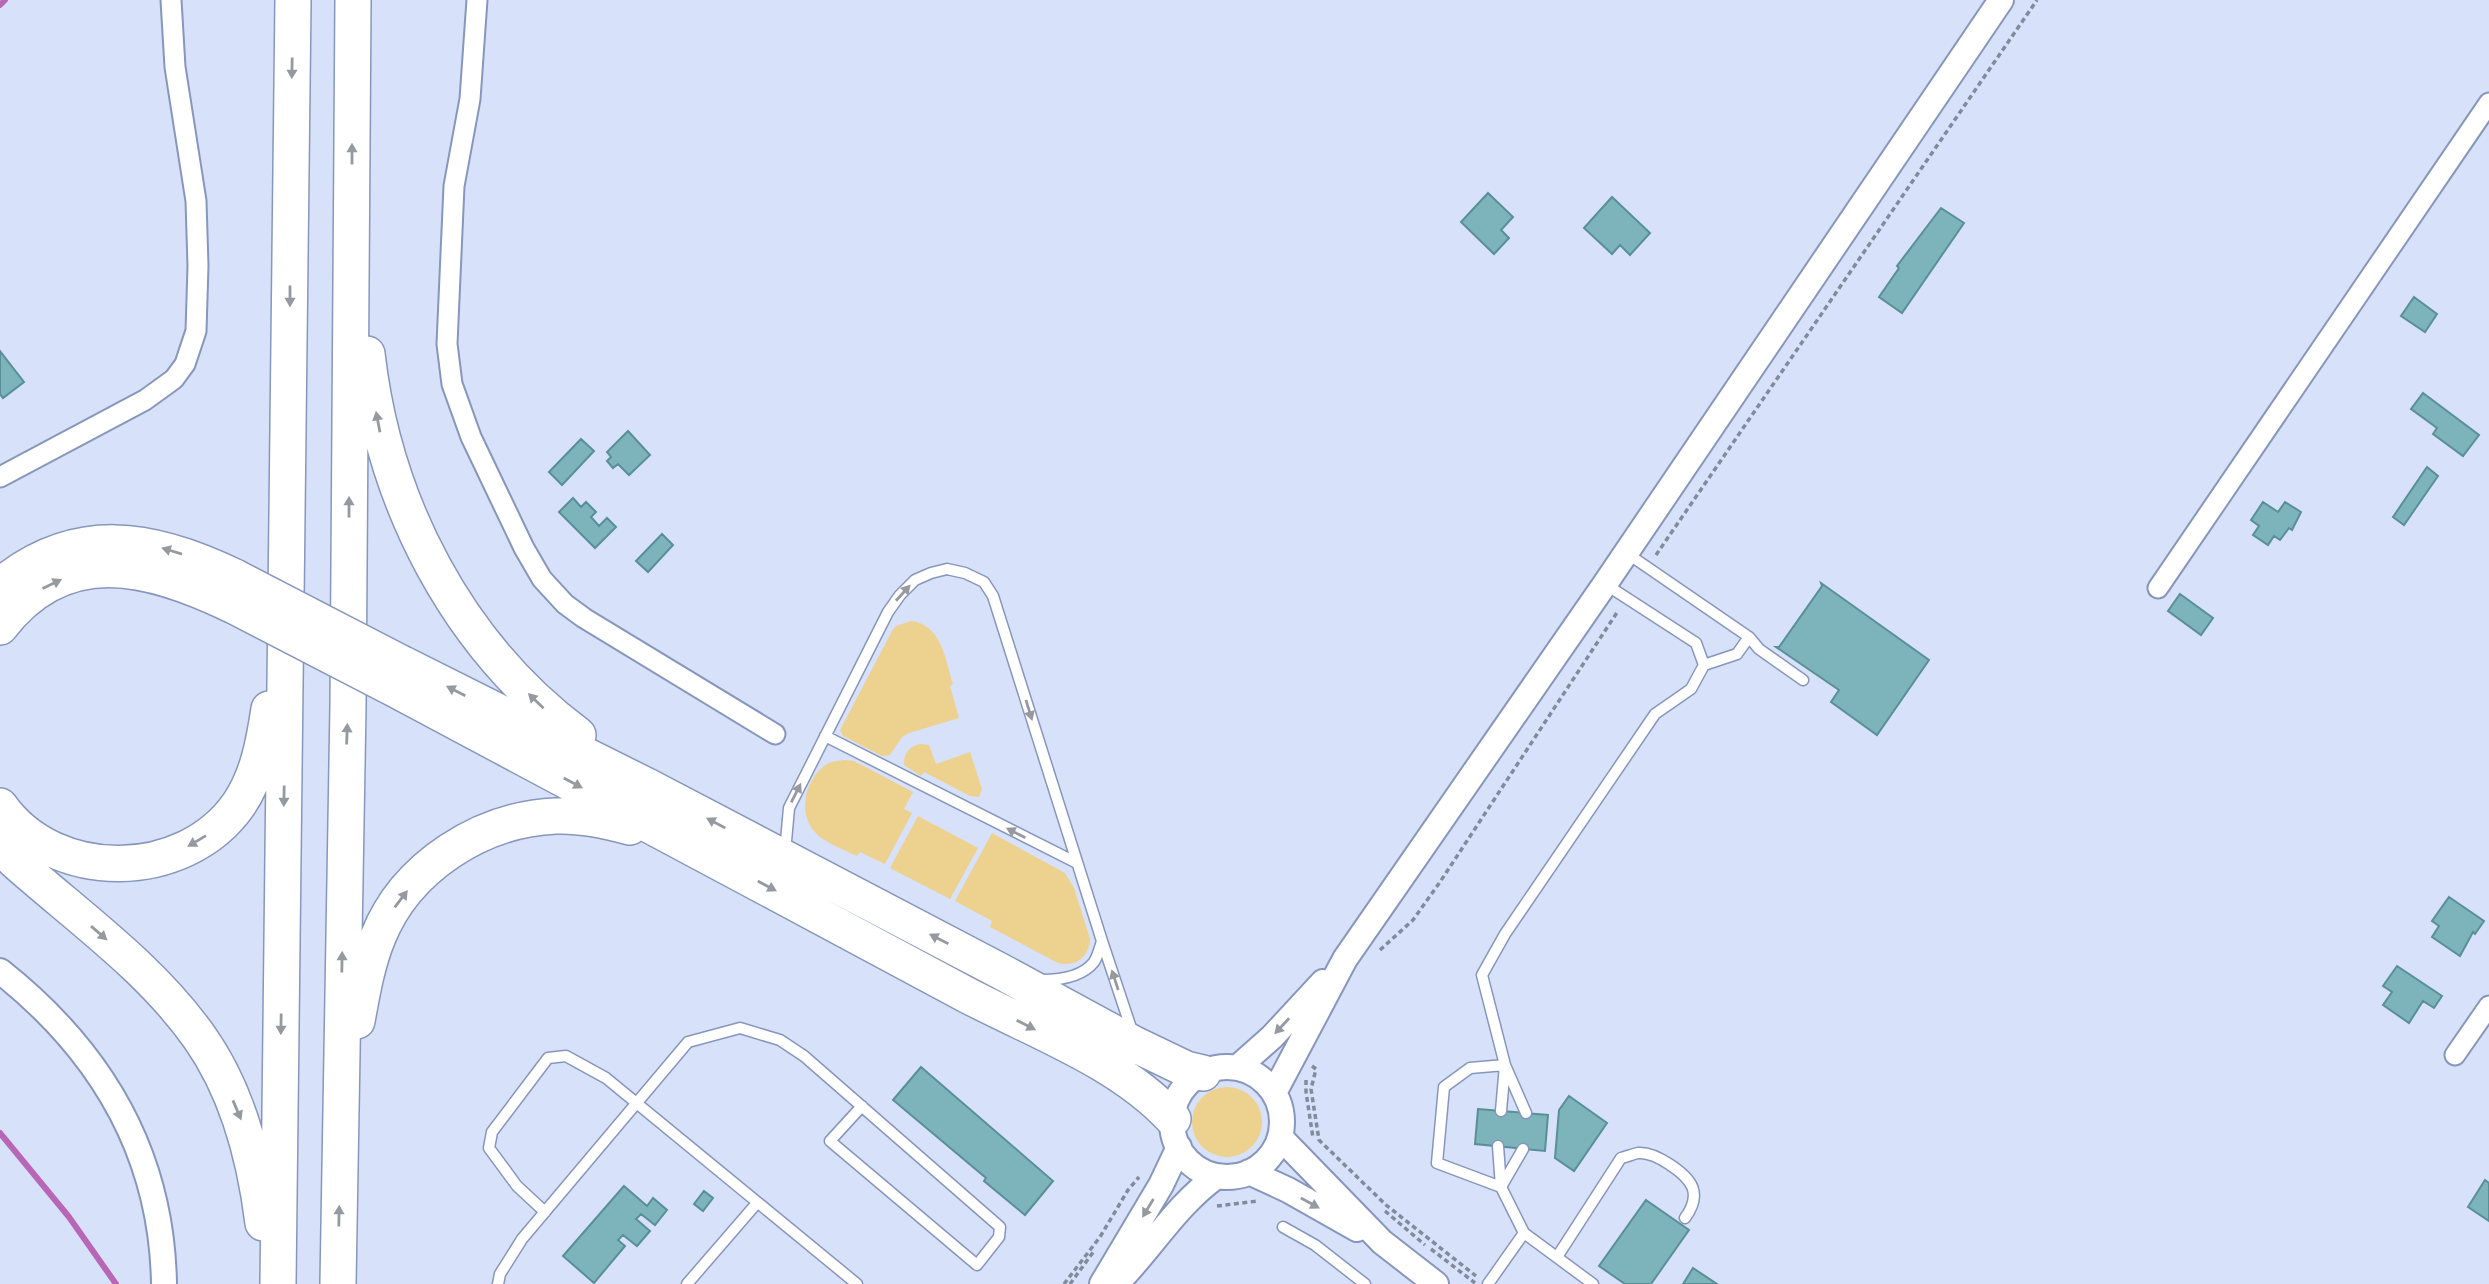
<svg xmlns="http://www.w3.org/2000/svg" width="2489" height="1284" viewBox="0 0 2489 1284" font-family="'Noto Sans',sans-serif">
	<rect width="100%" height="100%" fill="#d7e1fa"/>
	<!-- green -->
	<path fill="#edd18e" d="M 911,621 C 942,625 945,659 953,684 L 950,686 L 959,718 L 909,733 L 902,737 L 890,755 L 882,756 L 843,736 L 840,730 L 892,631 L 896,626 Z
		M 921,744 L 929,745 L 936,764 L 970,752 L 982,789 L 979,797 L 970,796 L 924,772 L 921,776 L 904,765 C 903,754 910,745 921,744 Z
		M 845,760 L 854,761 L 913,792 L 904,809 L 912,813 L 885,864 L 860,852 L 857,856 C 843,849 824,843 814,831 C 798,812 805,781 824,766 C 830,761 838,761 845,760 Z
		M 918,816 L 978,848 L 950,899 L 890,868 Z
		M 992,833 L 1065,873 L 1074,888 L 1090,939 C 1089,957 1076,967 1058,963 L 990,927 L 992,921 L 955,901 Z
		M1192 1122a35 35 0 1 1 70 0a35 35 0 1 1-70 0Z"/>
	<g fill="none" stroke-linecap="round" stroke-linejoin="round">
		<!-- stream -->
		<path stroke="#b867b7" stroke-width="6" d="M 0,5 L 5,0
			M 0,1133 L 69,1217 L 116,1284"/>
	</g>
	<!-- building -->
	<path fill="#7db4bc" stroke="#598f97" stroke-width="2" d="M 1488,193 L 1513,217 L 1501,230 L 1509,238 L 1494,254 L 1461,222 Z
		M 1612,197 L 1650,233 L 1630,255 L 1620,245 L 1612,254 L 1584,228 Z
		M 1941,208 L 1964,223 L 1902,313 L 1879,297 L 1899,268 L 1897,266 Z
		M 2414,297 L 2437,314 L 2425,332 L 2401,316 Z
		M 0,351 L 24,382 L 3,398 L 0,394 Z
		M 2423,393 L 2479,435 L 2463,456 L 2433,434 L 2437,428 L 2411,409 Z
		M 628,431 L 650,455 L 629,475 L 618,464 L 613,468 L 607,461 L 611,457 L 607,452 Z
		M 581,439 L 594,451 L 562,485 L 549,472 Z
		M 2427,467 L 2438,476 L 2404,525 L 2393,517 Z
		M 573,498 L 581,507 L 586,502 L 596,512 L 591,517 L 599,526 L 607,518 L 616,527 L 595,548 L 559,512 Z
		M 2263,502 L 2278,512 L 2285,502 L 2301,512 L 2292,530 L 2289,528 L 2280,540 L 2274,536 L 2268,545 L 2253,535 L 2259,526 L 2251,520 Z
		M 662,534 L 673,545 L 648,572 L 636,561 Z
		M 1821,583 L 1929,660 L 1877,735 L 1831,702 L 1839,690 L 1776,647 L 1779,647 L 1822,586 Z
		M 2180,594 L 2213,618 L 2201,635 L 2168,611 Z
		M 2449,897 L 2484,921 L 2475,934 L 2473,932 L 2460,956 L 2432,937 L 2439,926 L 2432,921 Z
		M 2397,966 L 2442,996 L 2434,1008 L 2423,1001 L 2409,1023 L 2383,1005 L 2392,992 L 2383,986 Z
		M 921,1067 L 1053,1181 L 1025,1215 L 984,1181 L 986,1178 L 893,1100 Z
		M 1569,1096 L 1607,1123 L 1574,1171 L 1555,1158 L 1559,1110 Z
		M 1478,1109 L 1548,1115 L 1545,1151 L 1475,1144 Z
		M 2485,1180 L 2489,1183 L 2489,1221 L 2468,1207 Z
		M 624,1186 L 647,1206 L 653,1198 L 667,1210 L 655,1225 L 641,1214 L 636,1219 L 650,1231 L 637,1246 L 623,1235 L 618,1240 L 625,1246 L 594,1283 L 563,1256 Z
		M 704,1191 L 713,1198 L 703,1211 L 694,1204 Z
		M 1646,1200 L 1689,1230 L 1651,1284 L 1625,1284 L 1599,1266 Z
		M 1693,1268 L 1717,1284 L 1683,1284 Z"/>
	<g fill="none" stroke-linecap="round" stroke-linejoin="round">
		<defs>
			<path id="service" d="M 1628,554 L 1749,637 L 1759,649 L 1803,680
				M 1704,665 L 1737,654 L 1749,637
				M 825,736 L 1077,863
				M 785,852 L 789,808 L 888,612 L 900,595 L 915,580 L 931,573 L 947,569 L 965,573 L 984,582 L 993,596 L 1102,941
				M 1042,980 C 1059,980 1082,977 1094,962 C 1098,956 1100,947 1102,941 L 1132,1031
				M 1526,1113 L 1505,1065 L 1482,975 L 1505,934 L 1655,714 L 1691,689 L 1704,665 L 1696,643 L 1605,584
				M 1498,1146 L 1501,1187 L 1437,1163 L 1444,1087 L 1470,1068 L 1505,1065 L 1501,1111
				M 545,1212 L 517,1186 L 489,1148 L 492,1132 L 548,1058 L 566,1056 L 606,1078 L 857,1284
				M 1283,1227 L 1315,1245 L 1365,1284
				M 1524,1233 L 1593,1284
				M 1557,1257 L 1621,1158 C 1626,1157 1633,1154 1638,1153 C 1649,1152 1660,1158 1669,1164 C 1692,1179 1703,1193 1685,1218
				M 498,1284 L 500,1274 L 522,1239 L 688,1042 L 740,1028 L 780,1040 L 804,1056 L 1000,1227 L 999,1237 L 977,1265 L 830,1141 L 862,1106
				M 687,1284 L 757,1203
				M 1488,1284 L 1524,1233 L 1501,1187 L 1523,1149"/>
			<path id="minor" d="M 477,0 L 470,99 L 454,186 L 447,344 L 452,384 L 471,437 L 524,548 L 542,579 L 565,604 L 584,618 L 775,734
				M 0,477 L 145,400 L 174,379 L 185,364 L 196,331 L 198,266 L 196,201 L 175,67 L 171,0
				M 2158,588 L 2489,103
				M 2455,1055 L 2489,1006"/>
			<path id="tertiary" d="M 0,971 C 101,1051 162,1153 164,1284
				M1172 1122a55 55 0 1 1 110 0a55 55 0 1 1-110 0Z
				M 1237,1068 L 1272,1037 L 1323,982
				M 1274,1093 L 1345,959 L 1605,584 L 2001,0
				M 1280,1137 L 1382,1242 L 1436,1284
				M 1249,1172 L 1288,1190 L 1357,1229
				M 1102,1284 L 1161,1185 L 1179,1147
				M 1116,1284 C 1151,1249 1176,1205 1217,1176"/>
			<path id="motorway" d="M 367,354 C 384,503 457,645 578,735
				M 0,586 C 76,523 153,537 235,577
				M 0,627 C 65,542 150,566 232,605
				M 403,664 L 649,787 L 1000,971 L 1136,1045 L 1186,1069 L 1203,1073
				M 404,694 C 591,793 778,894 965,994 C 1033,1030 1120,1061 1173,1119
				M 0,806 C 55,884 185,882 239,804 C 258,776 264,742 269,709
				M 0,845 L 15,861 C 78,917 151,968 200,1038 C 238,1092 255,1158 263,1223
				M 357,1021 C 362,993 367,964 378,937 C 406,867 481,819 556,816 C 581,815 606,821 630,827
				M 278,1284 L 293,0
				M 338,1284 L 348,706 L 353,0"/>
		</defs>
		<!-- service casing -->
		<use href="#service" stroke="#8796bc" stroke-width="13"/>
		<!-- minor casing -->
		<use href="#minor" stroke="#8796bc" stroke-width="23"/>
		<!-- tertiary casing -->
		<use href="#tertiary" stroke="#8796bc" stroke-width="28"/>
		<!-- motorway casing -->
		<use href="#motorway" stroke="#8796bc" stroke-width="38"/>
		<!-- path -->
		<path stroke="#828a9e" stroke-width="3.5" stroke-dasharray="5 3.5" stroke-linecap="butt" d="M 1656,555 L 2037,0
			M 1380,950 L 1413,920 L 1440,882 L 1618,611
			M 1312,1066 L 1316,1069 L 1311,1089 L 1319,1140 L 1386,1205 L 1476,1276
			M 1306,1080 L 1306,1092 L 1313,1138
			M 1217,1206 L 1258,1201
			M 1385,1211 L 1425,1245
			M 1431,1249 L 1475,1283
			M 1064,1284 L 1100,1237 L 1128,1190 L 1139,1177
			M 1070,1284 L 1094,1251"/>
		<!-- service -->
		<use href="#service" stroke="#fff" stroke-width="10"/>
		<!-- minor -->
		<use href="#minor" stroke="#fff" stroke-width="19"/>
		<!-- tertiary -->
		<use href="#tertiary" stroke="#fff" stroke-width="24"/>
		<!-- motorway -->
		<use href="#motorway" stroke="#fff" stroke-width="35"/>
		<defs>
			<path id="motorway-bridge" d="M 235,577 L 403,664
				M 232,605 L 404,694"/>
		</defs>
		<!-- motorway-bridge casing -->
		<use href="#motorway-bridge" stroke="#8796bc" stroke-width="38" stroke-linecap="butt"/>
		<!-- motorway-bridge -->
		<use href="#motorway-bridge" stroke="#fff" stroke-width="35"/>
	</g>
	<!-- one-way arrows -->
	<defs><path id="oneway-solid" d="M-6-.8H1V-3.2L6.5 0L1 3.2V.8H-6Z" transform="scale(1.75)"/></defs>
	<g fill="#9699a0">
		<use href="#oneway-solid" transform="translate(292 68) rotate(91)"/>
		<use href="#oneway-solid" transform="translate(352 154) rotate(-90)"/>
		<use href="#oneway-solid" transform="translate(290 296) rotate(90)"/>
		<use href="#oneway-solid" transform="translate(378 422) rotate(-101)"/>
		<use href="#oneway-solid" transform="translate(349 507) rotate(-90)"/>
		<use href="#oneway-solid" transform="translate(172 551) rotate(-163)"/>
		<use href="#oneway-solid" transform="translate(52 584) rotate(-26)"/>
		<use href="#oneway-solid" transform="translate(903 593) rotate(-48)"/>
		<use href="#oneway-solid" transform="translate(456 691) rotate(-153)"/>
		<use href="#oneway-solid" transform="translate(536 701) rotate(-136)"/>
		<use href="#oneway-solid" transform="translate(1029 710) rotate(73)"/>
		<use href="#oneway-solid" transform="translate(347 734) rotate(-88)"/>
		<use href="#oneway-solid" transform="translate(573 783) rotate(28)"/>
		<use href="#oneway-solid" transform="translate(796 793) rotate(-63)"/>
		<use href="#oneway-solid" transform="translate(284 796) rotate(91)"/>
		<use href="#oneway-solid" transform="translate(716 823) rotate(-152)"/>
		<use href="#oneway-solid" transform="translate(1016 833) rotate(-153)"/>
		<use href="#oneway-solid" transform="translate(197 841) rotate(149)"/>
		<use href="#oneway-solid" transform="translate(767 886) rotate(28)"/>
		<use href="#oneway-solid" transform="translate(401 899) rotate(-53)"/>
		<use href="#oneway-solid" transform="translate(99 933) rotate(41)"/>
		<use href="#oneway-solid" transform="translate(939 939) rotate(-153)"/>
		<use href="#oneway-solid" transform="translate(342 962) rotate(-89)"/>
		<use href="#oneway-solid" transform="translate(1115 980) rotate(-108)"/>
		<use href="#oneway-solid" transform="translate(281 1024) rotate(91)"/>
		<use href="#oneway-solid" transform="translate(1026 1025) rotate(27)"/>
		<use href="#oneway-solid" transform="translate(1282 1026) rotate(133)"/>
		<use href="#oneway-solid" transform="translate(237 1110) rotate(67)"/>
		<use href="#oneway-solid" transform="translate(1310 1203) rotate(29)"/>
		<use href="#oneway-solid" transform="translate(1148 1208) rotate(121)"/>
		<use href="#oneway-solid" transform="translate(339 1216) rotate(-89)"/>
	</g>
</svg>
